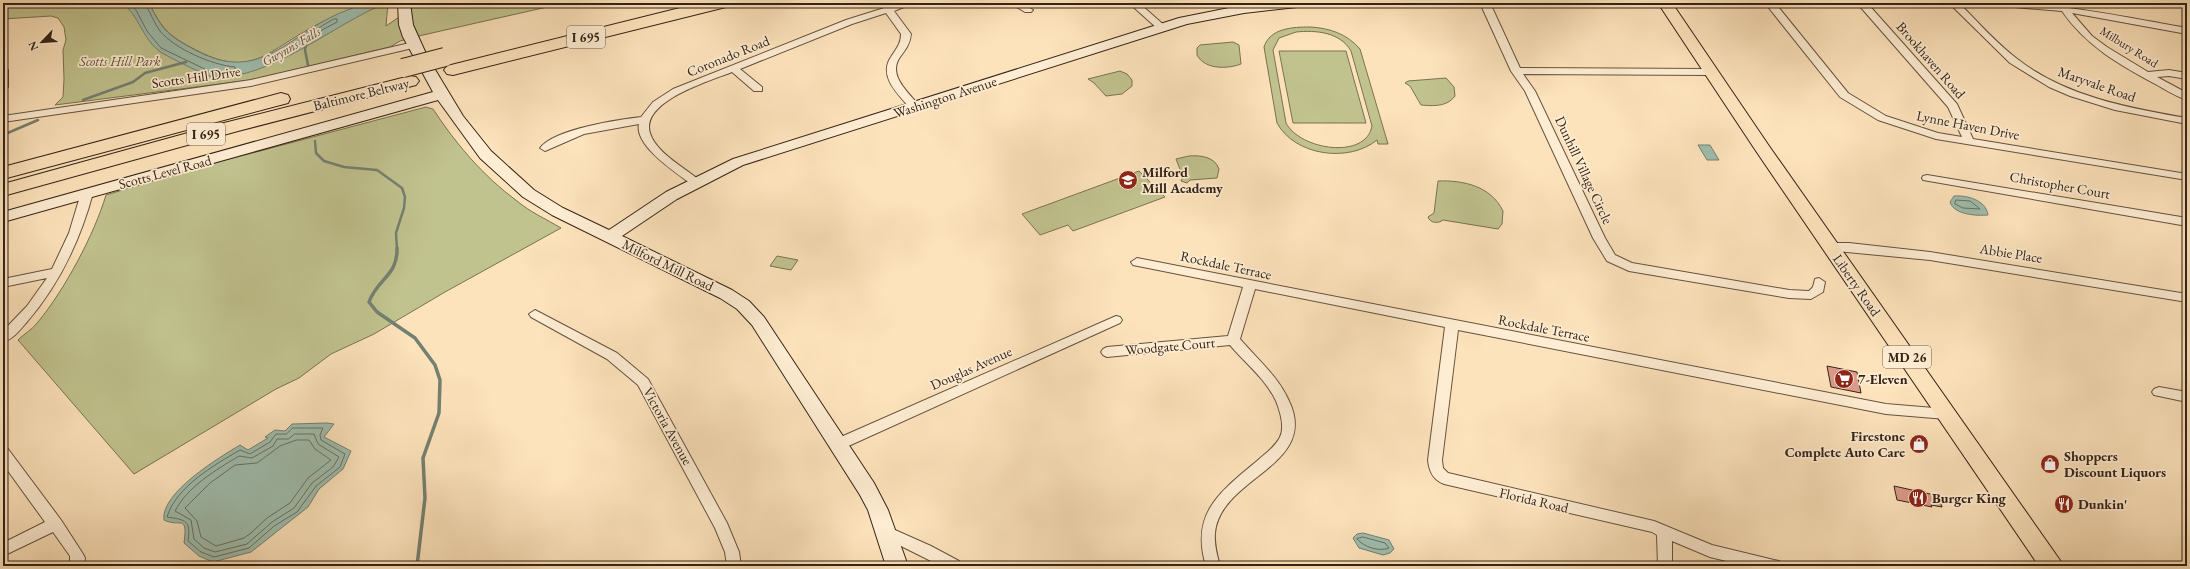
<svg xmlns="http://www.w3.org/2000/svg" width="2190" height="569" viewBox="0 0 2190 569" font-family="'EB Garamond',serif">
	<rect width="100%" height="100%" fill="#fde3bc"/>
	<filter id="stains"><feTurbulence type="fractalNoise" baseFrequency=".005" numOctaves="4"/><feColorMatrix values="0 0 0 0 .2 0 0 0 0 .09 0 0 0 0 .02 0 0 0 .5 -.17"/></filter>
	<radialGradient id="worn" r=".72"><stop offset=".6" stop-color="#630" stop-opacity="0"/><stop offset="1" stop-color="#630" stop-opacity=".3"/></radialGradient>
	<!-- green -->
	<path fill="#c1c38f" stroke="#7a7252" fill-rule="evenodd" d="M 3,3 L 133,3 L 159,51 L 212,77 L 242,73 L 269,65 L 354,17 L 386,3 L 388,3 L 386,26 L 415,6 L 415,3 L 565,3 L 423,35 L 400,41 L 390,47 L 251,80 L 55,105 L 63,97 L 64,79 L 63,50 L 66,40 L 64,27 L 58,18 L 51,16 L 3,19 Z
		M 149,3 L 364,3 C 345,12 326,19 309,29 C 263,55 249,78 194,49 C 169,36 162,29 149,3 Z
		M 1310,27 C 1330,28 1347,34 1360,49 L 1388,144 L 1378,144 L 1377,140 C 1349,163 1295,156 1277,123 L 1264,47 C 1270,28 1293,27 1310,27 ZM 1296,32 C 1316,30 1340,32 1351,51 L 1372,126 C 1366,160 1300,150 1286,123 L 1273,50 L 1279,38 Z
		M 1233,42 L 1239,45 L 1241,64 C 1228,69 1205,70 1197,55 L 1197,48 L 1200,45 Z
		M 1279,51 L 1346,51 L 1366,123 L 1293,123 Z
		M 1120,71 L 1127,74 L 1132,80 L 1132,86 L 1122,94 L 1106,96 L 1094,83 L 1088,79 Z
		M 1446,78 L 1454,87 L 1455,96 C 1447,107 1433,106 1421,105 L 1410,86 L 1405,83 L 1408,81 Z
		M 426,107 L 433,109 C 456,144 483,176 517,201 C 530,212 546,219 561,228 L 445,292 L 374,334 L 331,354 L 299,378 L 276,389 L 134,474 L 18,340 C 24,334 33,329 38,322 C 65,289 94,235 106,195 L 192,169 Z
		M 1189,156 C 1201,155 1215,157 1219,169 L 1217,178 L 1190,180 L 1187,183 L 1181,181 L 1183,177 L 1176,159 Z
		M 1139,171 L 1165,197 L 1073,231 L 1068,225 L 1040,235 L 1022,214 Z
		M 1438,181 C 1463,180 1491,186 1503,211 L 1502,224 L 1498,229 L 1443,220 C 1438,224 1430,223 1428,217 L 1434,213 Z
		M 777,256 L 798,260 L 791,270 L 770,266 Z"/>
	<!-- water -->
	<path fill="#9fbeaf" stroke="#748071" d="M 122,3 L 149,3 C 163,32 169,36 197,51 C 261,85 290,32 345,11 C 352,9 358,4 365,3 C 371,2 379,3 386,3 C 334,24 270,80 214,77 C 206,76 166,56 159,51 C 142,38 139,15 122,3 Z
		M 1698,145 L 1710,145 L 1719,160 L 1707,160 Z
		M 1954,196 C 1967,195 1986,200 1988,215 C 1977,216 1954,215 1950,202 Z
		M 327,423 L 334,424 L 324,437 L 351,451 L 343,469 L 319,489 L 308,507 L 251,552 L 213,562 L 199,556 L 184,543 C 188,513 180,528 164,520 C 160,493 220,457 240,445 L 248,450 L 268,438 L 265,437 L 275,430 L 285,431 L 292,424 Z
		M 1363,533 L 1389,540 L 1394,549 L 1390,553 L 1383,555 L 1359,548 L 1353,538 L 1357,534 Z"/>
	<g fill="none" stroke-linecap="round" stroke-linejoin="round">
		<!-- shore -->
		<path stroke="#6a7062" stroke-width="1" d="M 129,3 L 136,10 L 147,31 L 161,48 L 213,73 L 235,70 L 235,67 C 212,65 175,49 160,31 C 154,23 150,12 145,3
			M 334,19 L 337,19 L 337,22 L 307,38 L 309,34 Z
			M 1956,200 L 1970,201 L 1980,209 L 1963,208 L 1955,204 Z
			M 293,428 L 323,428 L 320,435 L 321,440 L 345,454 L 340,467 L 316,486 L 297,512 L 274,526 L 249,548 L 214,557 L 201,552 L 188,541 C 191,520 186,520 167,517 C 176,487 214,465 240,450 L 250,454 L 270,442 L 276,434 L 286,434 Z
			M 295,434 L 314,434 L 318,444 L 339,457 L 333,467 L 312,483 L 294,508 L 272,522 L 247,544 L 215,552 L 204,548 L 194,539 L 191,520 L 175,511 C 188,486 216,470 239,456 L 252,458 L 273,446 L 277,439 L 288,439 Z
			M 297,440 L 309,440 L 315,449 L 331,460 L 308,478 L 290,503 L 267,518 L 251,533 L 244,538 L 216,546 L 201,537 L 197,521 L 185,508 L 210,483 L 235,465 L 257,463 L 280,446 Z
			M 1363,537 L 1385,543 L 1389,548 C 1379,552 1364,547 1357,539 Z"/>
		<!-- stream-far1 -->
		<path stroke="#748071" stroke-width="2.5" d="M 307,41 L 305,50 L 308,65
			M 83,100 L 133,82 L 145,73 L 186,62
			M 3,135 L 38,120
			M 315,141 L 316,153 L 324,161 L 344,167 L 377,170 L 402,188 L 405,197 L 404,208 L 396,233 L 397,249"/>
		<!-- stream -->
		<path stroke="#748071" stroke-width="3.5" d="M 397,248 C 398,276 377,279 369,302 L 377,312 L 415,338 L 435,365 L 440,380 L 439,413 L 423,458 L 425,498 L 417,566"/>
	</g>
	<!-- building -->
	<path fill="#db9b8b" stroke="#342215" d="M 1827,366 L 1857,372 L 1861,393 L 1831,387 Z
		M 1894,486 L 1939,496 L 1942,507 L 1931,505 L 1932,507 L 1897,500 Z"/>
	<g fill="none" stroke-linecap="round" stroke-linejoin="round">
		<defs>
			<path id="minor" d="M 900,3 L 914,3 L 894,11 L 911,34 C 910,44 906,49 900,57 C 887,76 909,92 919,106 L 918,108 L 910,108 C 898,94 878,76 891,57 C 896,49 901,44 901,34 L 886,13 L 852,24 L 740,69 L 762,87 L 762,91 L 754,91 L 732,72 C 710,81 633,103 652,138 C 661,155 683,167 698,179 L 699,181 L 698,183 L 690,183 C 675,172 634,145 639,124 L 584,134 L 545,151 L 540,148 C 555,129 617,120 641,117 L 653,102 L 673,89 L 846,20 Z
				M 1010,3 L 1022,3 L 1033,10 L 1031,12 L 1025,12 Z
				M 1129,3 L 1139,3 L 1165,26 L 1165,30 L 1159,30 Z
				M 1480,3 L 1490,3 L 1520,68 L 1710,69 L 1715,72 L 1710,75 L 1523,74 L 1535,91 L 1605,238 L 1615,255 L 1632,263 L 1789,290 L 1809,291 L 1813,287 L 1815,279 L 1819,278 L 1825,282 L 1823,292 L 1811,299 L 1789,298 L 1629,271 L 1607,261 L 1593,238 L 1525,91 L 1511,71 Z
				M 1765,3 L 1775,3 L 1848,93 L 1886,116 L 1938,133 L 1962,137 L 1948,107 L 1857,3 L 1867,3 L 1957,104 L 1973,139 L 2187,174 L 2187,180 L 1936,139 L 1878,120 L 1840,97 Z
				M 1949,3 L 1959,3 C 1978,22 1995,42 2016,58 C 2064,96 2128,108 2187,118 L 2187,124 L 2115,110 L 2070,96 L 2049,87 L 2010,63 Z
				M 1998,3 C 2062,3 2124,17 2187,28 L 2187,34 L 2072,13 L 2092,36 L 2107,47 L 2148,72 L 2169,70 L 2187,73 L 2187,79 L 2169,76 L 2157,77 L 2187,93 L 2187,100 C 2177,97 2166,90 2157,85 C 2120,65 2086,46 2062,11 L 2003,6 Z
				M 414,42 L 417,43 L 417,47 L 251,86 L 3,122 L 3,116 L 251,80 Z
				M 3,67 L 8,70 L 8,87 L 3,90 Z
				M 1927,175 L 2187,218 L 2187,226 L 1923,180 L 1922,178 L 1923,176 Z
				M 87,190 L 93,193 C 80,241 59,285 26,323 C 20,330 12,340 3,342 L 3,331 L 27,306 L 47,278 L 3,287 L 3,279 L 52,269 L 69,233 L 81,193 Z
				M 1830,243 L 1849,243 L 1930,252 L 2187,294 L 2187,302 L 1930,260 L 1826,250 L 1824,247 L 1826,244 Z
				M 1137,258 L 1886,404 L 1946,409 L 1951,410 L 1953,414 L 1951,418 L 1946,419 L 1886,414 L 1458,330 L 1442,460 L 1443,468 L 1448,473 L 1654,521 L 1712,545 L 1774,560 L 1779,561 L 1781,566 L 1747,566 L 1710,557 L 1672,541 L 1672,566 L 1658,566 L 1657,535 L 1652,532 L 1444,484 C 1433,480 1429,471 1428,460 L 1445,327 L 1255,289 L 1240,339 C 1257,359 1278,376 1289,401 C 1320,466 1220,477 1215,533 C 1214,545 1217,555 1220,566 L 1206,566 C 1190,513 1220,492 1257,461 C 1265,454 1276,446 1280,437 C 1285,427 1280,411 1276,401 C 1266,379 1245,363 1230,345 L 1107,357 L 1103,355 L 1101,352 L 1103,349 L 1107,347 L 1228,336 L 1243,287 L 1133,265 L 1131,262 Z
				M 535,310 L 617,353 L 648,379 L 727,523 L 739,552 L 741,566 L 727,566 L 725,552 L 715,528 L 638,385 L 607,359 L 531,317 L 529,314 Z
				M 1116,316 L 1120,317 L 1122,320 L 1120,323 L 844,448 L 839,449 L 834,448 L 832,444 L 834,440 Z
				M 2159,387 L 2187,392 L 2187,402 L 2154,395 L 2152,392 L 2154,389 Z
				M 3,448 L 8,449 L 61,520 L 83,554 L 85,558 L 84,566 L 70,566 L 70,556 L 53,532 L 3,556 L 3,543 L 45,522 L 3,464 Z
				M 886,526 L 931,546 L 959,561 L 961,566 L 941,566 L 881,536 L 879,532 L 881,528 Z"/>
			<path id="secondary" d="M 398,3 L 410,3 L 413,25 L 428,58 L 463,116 L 491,151 L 534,190 L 563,208 L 609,230 L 666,192 L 733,159 L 1179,18 L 1244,5 L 1303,3 L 1297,7 L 1244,13 L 1187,24 L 743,165 L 677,199 L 622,236 L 732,290 L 749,301 L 764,317 L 874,483 L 888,510 L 908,566 L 886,566 L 868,510 L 860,495 L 752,325 L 737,309 L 720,298 L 552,215 L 523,197 L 480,158 L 438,100 L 3,222 L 3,212 L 433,92 L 403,37 L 399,25 Z"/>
			<path id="primary" d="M 1658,3 L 1672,3 L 1769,146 L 2064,566 L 2039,566 L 1754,148 Z"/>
			<path id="motorway" d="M 700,3 L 728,3 L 726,7 L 453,75 L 447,74 L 444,70 L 447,66 Z
				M 410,76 L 416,77 L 419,81 L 416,85 L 238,131 L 3,196 L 3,184 L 224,123 Z
				M 281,93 L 288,95 L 290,99 L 288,103 L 3,179 L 3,167 Z"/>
		</defs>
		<!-- minor casing -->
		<use href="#minor" stroke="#66523f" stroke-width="2"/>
		<!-- secondary casing -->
		<use href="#secondary" stroke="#342215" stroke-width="2"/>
		<!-- primary casing -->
		<use href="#primary" stroke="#342215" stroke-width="2"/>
		<!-- motorway casing -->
		<use href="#motorway" stroke="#342215" stroke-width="2"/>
		<!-- minor -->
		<use href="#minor" fill="#feedd3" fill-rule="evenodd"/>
		<!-- secondary -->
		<use href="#secondary" fill="#feedd3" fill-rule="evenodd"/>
		<!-- primary -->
		<use href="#primary" fill="#fde3bc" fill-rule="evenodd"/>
		<!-- motorway -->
		<use href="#motorway" fill="#fde3bc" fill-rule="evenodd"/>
		<defs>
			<path id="motorway-bridge" d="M 403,68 L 445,57"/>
		</defs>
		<!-- motorway-bridge casing -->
		<use href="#motorway-bridge" stroke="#342215" stroke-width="20" stroke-linecap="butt"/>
		<!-- motorway-bridge -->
		<use href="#motorway-bridge" stroke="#fde3bc" stroke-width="18"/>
	</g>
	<!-- icons -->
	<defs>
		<symbol id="school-disc" viewBox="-11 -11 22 22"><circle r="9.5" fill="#8f2418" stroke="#feedd3"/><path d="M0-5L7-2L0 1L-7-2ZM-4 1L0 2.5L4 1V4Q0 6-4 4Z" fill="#fff"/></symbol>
		<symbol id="supermarket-disc" viewBox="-11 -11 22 22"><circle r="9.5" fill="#8f2418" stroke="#feedd3"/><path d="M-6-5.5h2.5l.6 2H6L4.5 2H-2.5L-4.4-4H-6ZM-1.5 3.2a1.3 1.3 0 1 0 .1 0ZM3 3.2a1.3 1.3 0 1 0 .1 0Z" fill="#fff"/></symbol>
		<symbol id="shop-disc" viewBox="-11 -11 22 22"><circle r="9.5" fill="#8f2418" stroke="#feedd3"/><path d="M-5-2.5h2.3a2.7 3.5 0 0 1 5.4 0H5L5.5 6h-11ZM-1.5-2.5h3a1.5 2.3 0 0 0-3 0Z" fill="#fff"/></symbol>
		<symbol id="restaurant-disc" viewBox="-11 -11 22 22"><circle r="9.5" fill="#8f2418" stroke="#feedd3"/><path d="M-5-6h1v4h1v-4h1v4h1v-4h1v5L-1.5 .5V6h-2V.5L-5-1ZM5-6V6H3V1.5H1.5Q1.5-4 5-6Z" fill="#fff"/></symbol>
	</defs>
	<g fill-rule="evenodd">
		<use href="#school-disc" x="1117" y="169" width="22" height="22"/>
		<use href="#supermarket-disc" x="1833" y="368" width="22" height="22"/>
		<use href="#shop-disc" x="1908" y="433" width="22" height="22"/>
		<use href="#shop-disc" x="2039" y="453" width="22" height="22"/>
		<use href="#restaurant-disc" x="1907" y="487" width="22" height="22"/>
		<use href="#restaurant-disc" x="2053" y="493" width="22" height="22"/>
	</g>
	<g text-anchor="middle" stroke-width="3.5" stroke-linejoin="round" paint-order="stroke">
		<!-- far-street labels -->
		<g font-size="12" fill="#342215" stroke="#feedd3">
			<text transform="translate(2129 47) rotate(32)" y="4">Milbury Road</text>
		</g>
		<!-- shield labels -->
		<g fill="#feedd3" stroke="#715f4e" stroke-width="1">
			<rect x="567" y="26" width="38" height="22" rx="3"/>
			<rect x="187" y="123" width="38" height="22" rx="3"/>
			<rect x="1883" y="346" width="48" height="22" rx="3"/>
		</g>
		<g font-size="13" font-weight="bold" fill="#342215">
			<text x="586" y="42">I 695</text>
			<text x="206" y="139">I 695</text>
			<text x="1907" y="362">MD 26</text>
		</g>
		<!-- far-water labels -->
		<g font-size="13" font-style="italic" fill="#545143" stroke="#feedd3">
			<text transform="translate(291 46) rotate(-30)" y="5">Gwynns Falls</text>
		</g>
		<!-- street labels -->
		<g font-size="14" fill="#342215" stroke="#feedd3">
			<text transform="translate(728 56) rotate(-22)" y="5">Coronado Road</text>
			<text transform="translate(1931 60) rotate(49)" y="5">Brookhaven Road</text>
			<text transform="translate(196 77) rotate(-8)" y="5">Scotts Hill Drive</text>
			<text transform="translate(2097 84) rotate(19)" y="5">Maryvale Road</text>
			<text transform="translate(361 94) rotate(-14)" y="5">Baltimore Beltway</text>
			<text transform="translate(945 97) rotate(-18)" y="5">Washington Avenue</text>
			<text transform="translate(1968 125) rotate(11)" y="5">Lynne Haven Drive</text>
			<text transform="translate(1584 170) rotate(65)" y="5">Dunhill Village Circle</text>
			<text transform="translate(165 172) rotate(-15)" y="5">Scotts Level Road</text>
			<text transform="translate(2060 185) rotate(10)" y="5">Christopher Court</text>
			<text transform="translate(2011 253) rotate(9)" y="5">Abbie Place</text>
			<text transform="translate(668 265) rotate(26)" y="5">Milford Mill Road</text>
			<text transform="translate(1226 265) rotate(12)" y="5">Rockdale Terrace</text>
			<text transform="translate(1857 285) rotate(55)" y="5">Liberty Road</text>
			<text transform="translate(1544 328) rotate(11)" y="5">Rockdale Terrace</text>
			<text transform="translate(1170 346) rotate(-5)" y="5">Woodgate Court</text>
			<text transform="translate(971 368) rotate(-24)" y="5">Douglas Avenue</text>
			<text transform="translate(668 426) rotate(61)" y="5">Victoria Avenue</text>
			<text transform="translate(1534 500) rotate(13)" y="5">Florida Road</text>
		</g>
		<!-- park labels -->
		<g font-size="14" font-style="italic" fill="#5e523a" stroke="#feedd3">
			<text x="120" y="66">Scotts Hill Park</text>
		</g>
		<!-- poi labels -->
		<g font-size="14" font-weight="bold" fill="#342215" stroke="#feedd3" text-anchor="start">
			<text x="1142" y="177">Milford<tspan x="1142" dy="16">Mill Academy</tspan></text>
			<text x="1858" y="384">7-Eleven</text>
			<text x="1905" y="441" text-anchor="end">Firestone<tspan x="1905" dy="16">Complete Auto Care</tspan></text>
			<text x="2064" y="461">Shoppers<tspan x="2064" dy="16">Discount Liquors</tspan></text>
			<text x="1932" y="503">Burger King</text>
			<text x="2078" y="509">Dunkin'</text>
		</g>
	</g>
	<!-- margin -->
	<rect width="2190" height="569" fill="none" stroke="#fde3bc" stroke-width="16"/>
	<rect x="4" y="4" width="2182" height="561" fill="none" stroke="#342215" stroke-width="2"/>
	<rect x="8" y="8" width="2174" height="553" fill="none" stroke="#342215"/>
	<!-- north arrow -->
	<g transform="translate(42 42) rotate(245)" stroke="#feedd3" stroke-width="3" paint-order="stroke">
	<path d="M0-3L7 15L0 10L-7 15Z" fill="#342215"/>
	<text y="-6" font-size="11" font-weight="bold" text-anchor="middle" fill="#342215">N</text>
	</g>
	<rect width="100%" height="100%" filter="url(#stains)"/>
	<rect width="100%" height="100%" fill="url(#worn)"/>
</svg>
